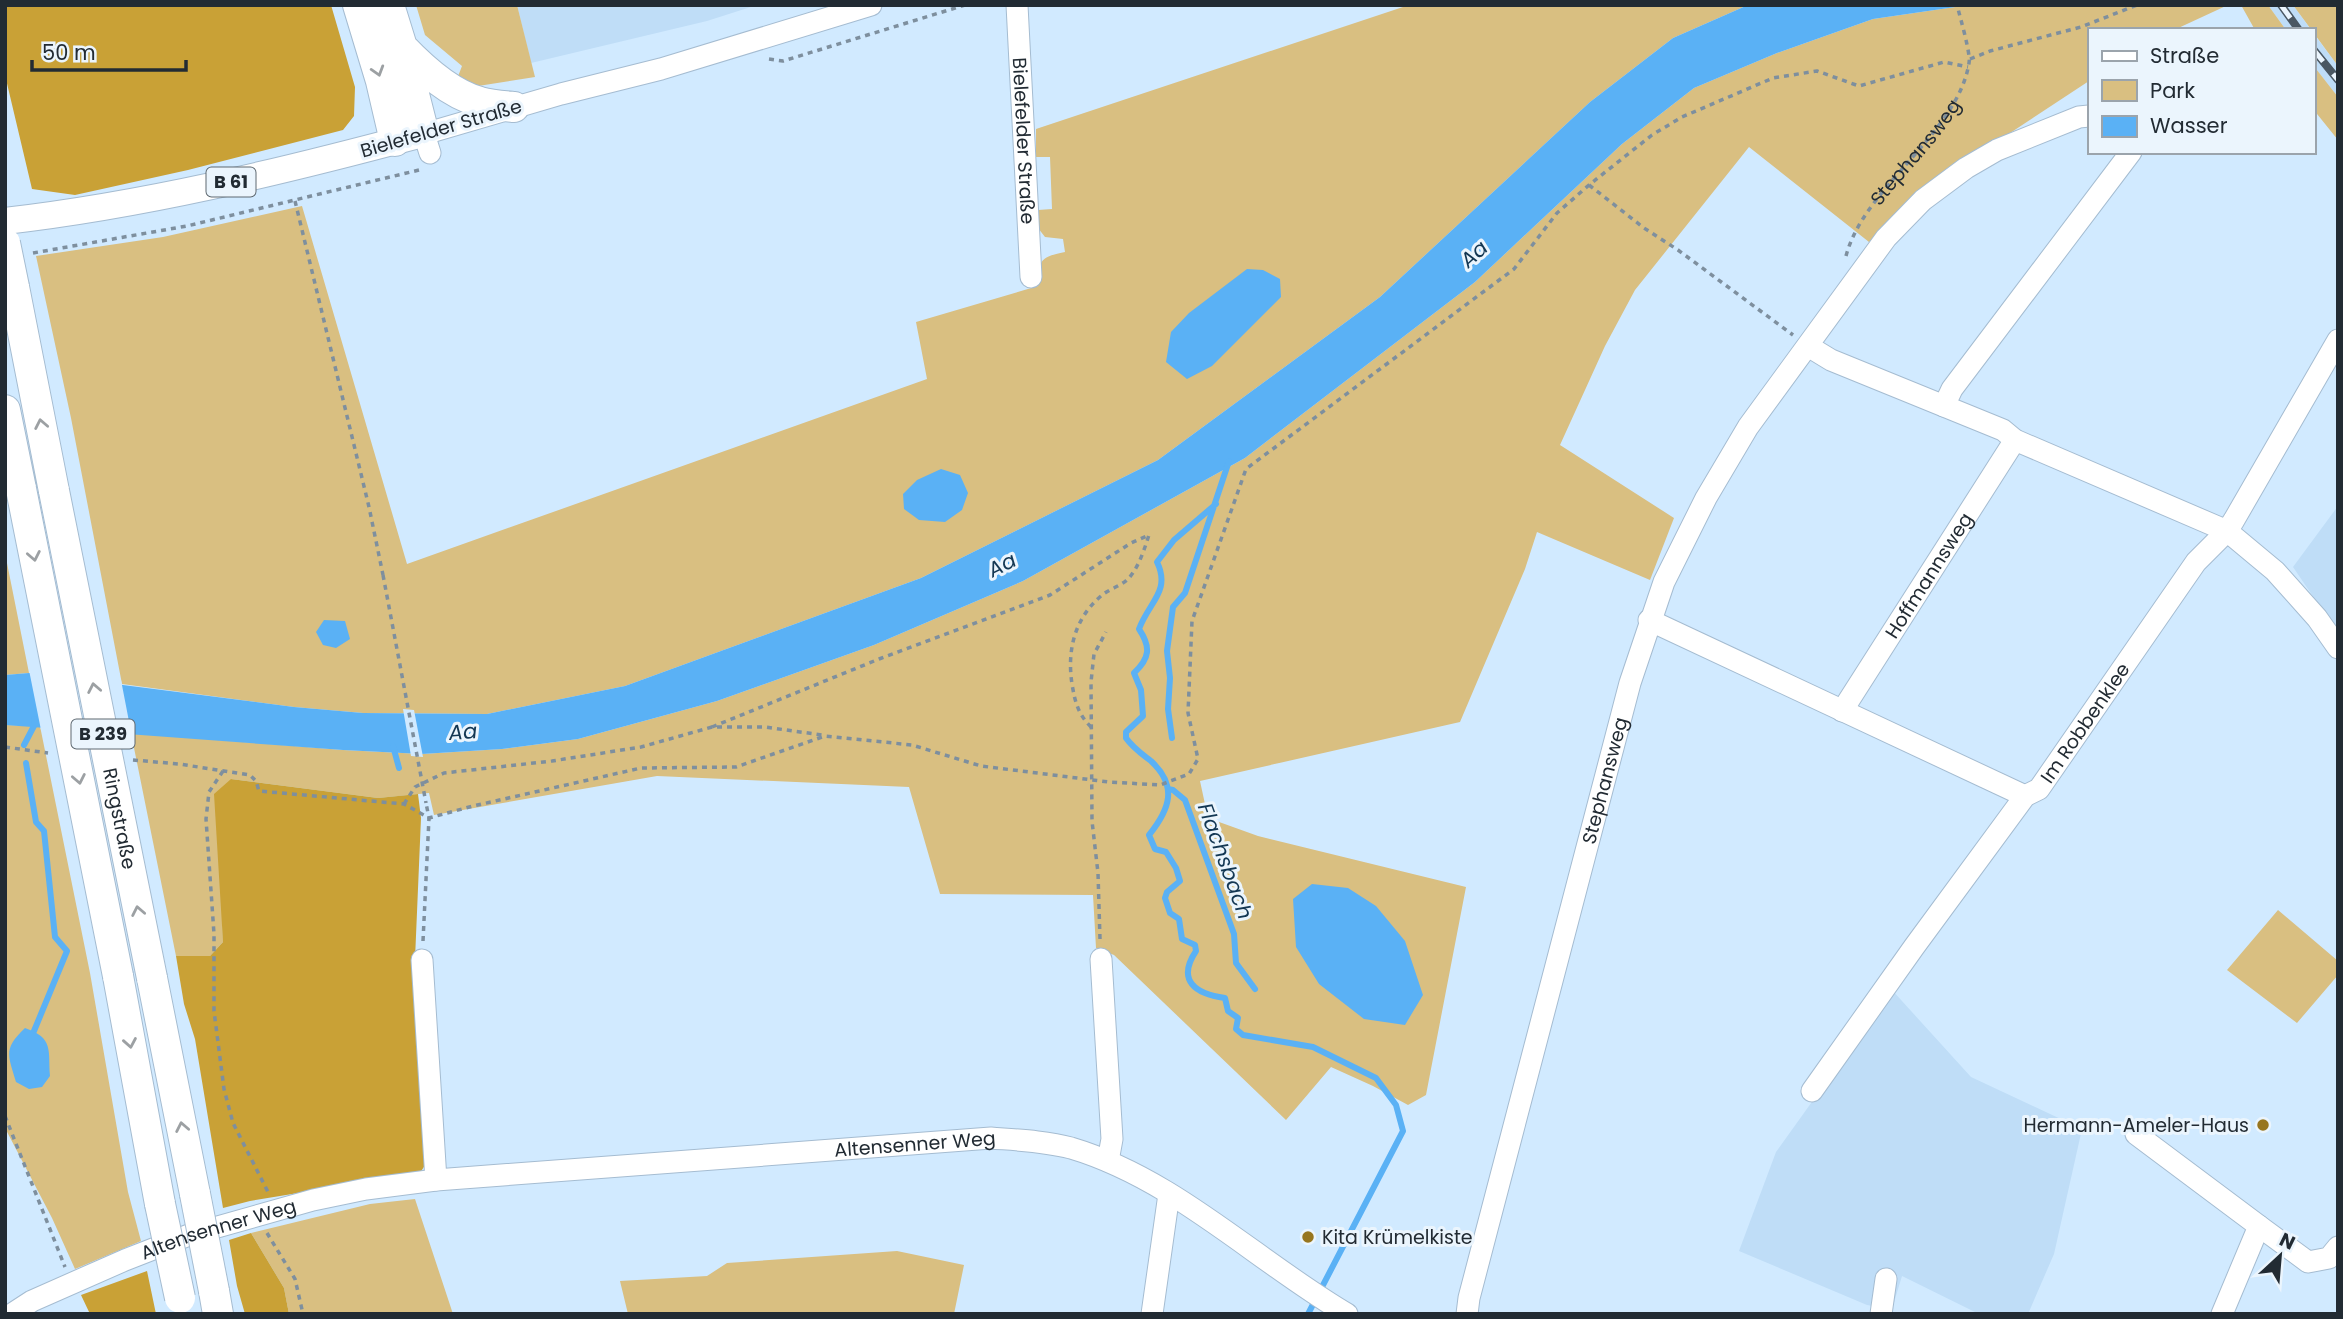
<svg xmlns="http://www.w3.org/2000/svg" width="2343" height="1319" viewBox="0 0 2343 1319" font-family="Poppins,sans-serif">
	<rect width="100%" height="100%" fill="#d1eaff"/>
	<!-- built -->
	<path fill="#bfddf7" d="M 517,5 L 757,5 L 707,21 L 531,63 Z
		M 2268,5 L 2293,5 L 2311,30 L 2286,30 Z
		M 2313,33 L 2338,66 L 2338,97 L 2313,65 Z
		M 2338,506 L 2338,633 L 2293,567 Z
		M 1892,990 L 1971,1077 L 2082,1129 L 2054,1254 L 2028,1314 L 1979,1314 L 1902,1276 L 1892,1309 L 1867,1305 L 1739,1251 L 1776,1152 Z"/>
	<!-- green -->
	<path fill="#d9bf81" d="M 416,5 L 517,5 L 535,77 L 478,86 L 457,79 L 462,66 L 425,35 Z
		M 1409,5 L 1748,5 L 1673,38 L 1590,102 L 1380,297 L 1158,460 L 921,578 L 625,686 L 487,714 L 363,713 L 294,707 L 122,684 L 71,418 L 36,256 L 163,237 L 302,206 L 407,564 L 927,379 L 916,322 L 1038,286 C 1039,261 1039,257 1065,252 L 1063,239 L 1045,237 L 1038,228 L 1038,210 L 1052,209 L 1050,157 L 1036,157 L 1036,129 Z
		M 1969,5 L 2228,5 L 2174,30 L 2089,30 L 2089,81 L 1922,191 L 1869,242 L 1749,147 L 1635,290 L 1605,346 L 1560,445 L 1674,518 L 1650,580 L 1537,532 L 1525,569 L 1460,722 L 1200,781 L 1208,818 L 1258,836 L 1466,887 L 1426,1095 L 1408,1105 L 1373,1086 L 1331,1067 L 1286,1120 L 1114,955 L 1096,948 L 1093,895 L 940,894 L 909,787 L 657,776 L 434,815 L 429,793 L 378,798 L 231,779 L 222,903 L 223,942 L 210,956 L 176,956 L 131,733 L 343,750 L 422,754 L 502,749 L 578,739 L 717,701 L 874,645 L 1023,581 L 1245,458 L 1475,282 L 1622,144 L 1694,88 L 1777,53 L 1873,19 Z
		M 2241,5 L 2268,5 L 2286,30 L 2255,30 Z
		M 2293,5 L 2338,5 L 2338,66 Z
		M 2313,65 L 2338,97 L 2338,140 L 2313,109 Z
		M 5,553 L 29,673 L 5,675 Z
		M 5,725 L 40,726 L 90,973 L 128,1192 L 141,1241 L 75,1269 L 52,1218 L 5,1128 Z
		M 2278,910 L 2338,961 L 2338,975 L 2297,1023 L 2227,970 Z
		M 415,1199 L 453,1314 L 289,1314 L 284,1288 L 251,1233 L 370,1204 Z
		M 897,1251 L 964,1265 L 954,1314 L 628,1314 L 620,1281 L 707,1276 L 727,1263 Z"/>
	<!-- forest -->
	<path fill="#c9a136" d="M 5,5 L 331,5 L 355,87 L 354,116 L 343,130 L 188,170 L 75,195 L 32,189 L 5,75 Z
		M 231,779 L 378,798 L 418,794 L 421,818 L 415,959 L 427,1162 L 420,1173 L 250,1201 L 223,1208 L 195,1039 L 184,1004 L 176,956 L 210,956 L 223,942 L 214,794 Z
		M 251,1233 L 284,1288 L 289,1314 L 245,1314 L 237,1286 L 229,1240 Z
		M 147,1271 L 156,1314 L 90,1314 L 81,1295 Z"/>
	<!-- water -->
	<path fill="#5ab1f5" d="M 1748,5 L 1969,5 L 1873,19 L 1777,53 L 1694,88 L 1622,144 L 1475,282 L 1245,458 L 1023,581 L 874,645 L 717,701 L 578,739 L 502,749 L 422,754 L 343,750 L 5,725 L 5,675 L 29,673 L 294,707 L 363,713 L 487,714 L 625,686 L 921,578 L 1158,460 L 1380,297 L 1590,102 L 1673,38 Z
		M 1247,269 L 1263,270 L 1280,279 L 1281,297 L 1212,366 L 1187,379 L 1166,362 L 1171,332 L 1189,313 Z
		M 941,469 L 960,475 L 968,493 L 962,510 L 945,522 L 919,520 L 904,509 L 903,494 L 917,480 Z
		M 324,620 L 345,621 L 350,639 L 336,648 L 323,645 L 316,632 Z
		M 1312,884 L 1348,888 L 1376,906 L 1405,941 L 1423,995 L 1405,1025 L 1364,1019 L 1319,984 L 1296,947 L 1293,899 Z
		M 25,1028 C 54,1038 48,1050 50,1076 L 42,1087 L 29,1089 L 16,1082 C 8,1055 3,1049 25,1028 Z"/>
	<!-- pier -->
	<path fill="#d1eaff" d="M 29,670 L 121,680 L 132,737 L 41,730 Z
		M 403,709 L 414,710 L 423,757 L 411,756 Z"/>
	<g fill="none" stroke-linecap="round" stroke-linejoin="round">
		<!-- stream -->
		<path stroke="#5ab1f5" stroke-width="6" d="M 1216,504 L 1174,540 L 1157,562 C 1171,591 1149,602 1139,629 C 1151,647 1150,658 1134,673 L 1141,690 L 1143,716 L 1126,732 L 1126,738 C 1133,748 1142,754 1151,761 C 1178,786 1170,809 1149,835 L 1155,849 L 1166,852 L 1176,868 L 1180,881 L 1167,892 L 1165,898 L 1170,913 L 1179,919 L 1182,939 L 1195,945 L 1196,951 C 1176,981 1196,994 1225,998 L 1228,1011 L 1238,1018 L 1236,1029 L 1243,1035 L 1313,1047 L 1376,1078 L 1396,1105 L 1403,1131 L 1308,1314
			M 1172,738 L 1168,709 L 1170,678 L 1167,651 L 1173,607 L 1185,593 L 1229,461
			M 24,745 L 35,724 L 34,719
			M 393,746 L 399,768
			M 26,763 L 36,822 L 44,831 L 55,937 L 67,951 L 34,1031
			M 1168,789 L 1173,790 L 1185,800 L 1234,934 L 1236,963 L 1255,989"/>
		<defs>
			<g id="minor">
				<path id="s2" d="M 1017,5 L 1031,277"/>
				<path d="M 430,153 L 424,134 L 561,94 L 661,69 L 871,5"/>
				<path d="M 1808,346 L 1831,360 L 2003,430 L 2015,440 L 2227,531 L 2275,571 L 2317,618 L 2338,648"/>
				<path d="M 1944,406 L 1952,389 L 2131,152"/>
				<path d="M 1649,620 L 2025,796"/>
				<path id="s3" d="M 1842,711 L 2015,440"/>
				<path d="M 1101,959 L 1112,1139 L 1108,1161"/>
				<path d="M 422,960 L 436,1180"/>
				<path id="s4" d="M 1812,1091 L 1914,947 L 2025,796 L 2039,789 L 2196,562 L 2227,531 L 2234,520 L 2338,340"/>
				<path d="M 2136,1134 L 2259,1226 L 2222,1314"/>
				<path d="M 2259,1226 L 2308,1262 L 2329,1258 L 2338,1247"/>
				<path id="s5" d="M 12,1314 L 32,1301 L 125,1260 L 189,1235 L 313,1200 L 366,1189 L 436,1180 L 991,1138 C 1017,1140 1045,1141 1071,1148 C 1175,1179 1255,1260 1347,1314"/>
				<path d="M 1152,1314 L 1169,1194"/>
				<path id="s6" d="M 1467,1314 L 1469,1298 L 1630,683 L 1664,582 L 1706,498 L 1748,427 L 1886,238 L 1923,200 L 1966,168 L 1997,150 L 2079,117 L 2089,116"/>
				<path d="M 1881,1314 L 1886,1279"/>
			</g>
			<path id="major" d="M 5,221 C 144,205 280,172 415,136"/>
			<path id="highway" d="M 358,5 L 381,81 L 395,141
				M 389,5 L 402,47 L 424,134
				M 402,47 C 423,69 450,94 480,102 C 490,105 503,106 514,107
				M 14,287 L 54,491
				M 5,410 L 21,489
				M 118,976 L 160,1204
				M 152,978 L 195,1194
				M 214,1291 L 218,1314"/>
		</defs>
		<!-- minor casing -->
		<use href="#minor" stroke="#a5bcd1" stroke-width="23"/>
		<!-- major casing -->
		<use href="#major" stroke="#a5bcd1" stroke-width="28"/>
		<!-- highway casing -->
		<use href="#highway" stroke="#a5bcd1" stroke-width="32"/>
		<!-- path -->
		<g stroke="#7e8f9e" stroke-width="3.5" stroke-dasharray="5 5" stroke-linecap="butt">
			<path d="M 769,59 L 783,61 L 965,5"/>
			<path d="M 1970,59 L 1990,51 L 2081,27 L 2137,5"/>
			<path d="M 1589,185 L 1644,228 L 1678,250 L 1793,335"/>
			<path d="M 295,201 L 369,507 L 383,575"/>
			<path d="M 33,253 L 187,226 L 419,170"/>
			<path id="s1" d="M 1846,256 C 1864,187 1958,133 1969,63 C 1971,54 1960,17 1957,5"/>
			<path d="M 712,727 L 879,659 L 1050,595 L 1131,543 L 1149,535 C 1144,550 1139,567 1128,579 C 1121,586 1109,589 1101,596 C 1074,619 1067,651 1072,684 C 1075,702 1078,714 1091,727"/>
			<path d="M 5,747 L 48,753"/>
			<path d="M 133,760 L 179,764 L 250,775 L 256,781 L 259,791 L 404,804 L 429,818 L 473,806 L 641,768 L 736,767 L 825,736 L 912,745 L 981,766 L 1109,782 L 1160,785 L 1189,774 L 1198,759 L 1188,713 L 1192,621 L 1246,469 L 1514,269 L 1557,213 L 1589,185 L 1652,135 L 1682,117 L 1773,78 L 1817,71 L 1859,86 L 1944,62 L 1968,67"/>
			<path d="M 223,771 L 209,792 L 206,819 L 214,934 L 214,1011 L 224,1089 L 233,1123 L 268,1192"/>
			<path d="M 404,804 L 415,787 L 444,773 L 552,761 L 641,747 L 712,727 L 765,727 L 822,735"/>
			<path d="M 1100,939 L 1098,873 L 1092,821 L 1091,682 L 1094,654 L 1106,632"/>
			<path d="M 423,941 L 429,818 L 426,803"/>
			<path d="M 5,1116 L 65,1267"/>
			<path d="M 267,1233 L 295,1279 L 303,1314"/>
		</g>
		<!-- minor -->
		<use href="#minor" stroke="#fff" stroke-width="21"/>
		<!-- major -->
		<use href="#major" stroke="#fff" stroke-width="26"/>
		<!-- highway -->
		<use href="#highway" stroke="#fff" stroke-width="30"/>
		<defs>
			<path id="rail" d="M 2281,5 L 2299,30
				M 2313,49 L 2338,80"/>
		</defs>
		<!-- rail casing -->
		<use href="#rail" stroke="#4a5762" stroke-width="8"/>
		<!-- rail -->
		<use href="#rail" stroke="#ebf5fd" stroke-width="5" stroke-dasharray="16" stroke-linecap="butt"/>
		<defs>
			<g id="highway-bridge">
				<path d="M 5,243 L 14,287"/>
				<path d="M 21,489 L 118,976"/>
				<path id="s7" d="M 54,491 L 152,978"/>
				<path d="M 195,1194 L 214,1291"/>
				<path d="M 160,1204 L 180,1298"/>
			</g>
		</defs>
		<!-- highway-bridge casing -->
		<use href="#highway-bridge" stroke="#a5bcd1" stroke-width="32" stroke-linecap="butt"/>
		<!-- path-bridge -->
		<path stroke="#7e8f9e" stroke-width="3.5" stroke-dasharray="5 5" stroke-linecap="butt" d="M 383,575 L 426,803"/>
		<!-- highway-bridge -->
		<use href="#highway-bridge" stroke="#fff" stroke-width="30"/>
	</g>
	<!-- one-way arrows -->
	<defs><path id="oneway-chevron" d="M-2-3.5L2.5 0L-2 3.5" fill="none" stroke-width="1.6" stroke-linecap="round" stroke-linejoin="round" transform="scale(1.75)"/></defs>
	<g stroke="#9ca0a3">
		<use href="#oneway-chevron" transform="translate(378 71) rotate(73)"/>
		<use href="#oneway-chevron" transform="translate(41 424) rotate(-101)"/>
		<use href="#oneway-chevron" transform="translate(34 556) rotate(79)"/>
		<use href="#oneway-chevron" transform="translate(94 688) rotate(-101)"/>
		<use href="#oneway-chevron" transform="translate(79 779) rotate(79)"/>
		<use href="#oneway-chevron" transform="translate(138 911) rotate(-101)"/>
		<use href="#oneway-chevron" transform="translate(130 1043) rotate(80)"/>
		<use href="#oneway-chevron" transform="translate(182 1127) rotate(-101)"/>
	</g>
	<!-- markers -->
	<g fill="#97761f" stroke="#ebf5fd" stroke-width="2.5">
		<circle cx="2263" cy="1125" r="7"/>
		<circle cx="1308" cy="1237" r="7"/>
	</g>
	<g text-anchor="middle" stroke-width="6" stroke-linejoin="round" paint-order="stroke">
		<!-- shield labels -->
		<g fill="#ebf5fd" stroke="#5e6870" stroke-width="2">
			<rect x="206.5" y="167.5" width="49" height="29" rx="5"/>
			<rect x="71.5" y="719.5" width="63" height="29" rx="5"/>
		</g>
		<g font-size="18" font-weight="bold" fill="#222b33">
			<text x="231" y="188">B 61</text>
			<text x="103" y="740">B 239</text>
		</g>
		<!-- street labels -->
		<g font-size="19" fill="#222b33" stroke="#ebf5fd">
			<text transform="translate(441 128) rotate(-16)" y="7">Bielefelder Straße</text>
			<text dy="7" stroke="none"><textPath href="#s2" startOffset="136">Bielefelder Straße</textPath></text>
			<text dy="7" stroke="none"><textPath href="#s1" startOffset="126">Stephansweg</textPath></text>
			<text dy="7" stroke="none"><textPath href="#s3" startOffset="161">Hoffmannsweg</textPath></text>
			<text dy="7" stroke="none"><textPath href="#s4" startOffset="460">Im Robbenklee</textPath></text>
			<text dy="7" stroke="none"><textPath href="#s6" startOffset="551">Stephansweg</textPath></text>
			<text dy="7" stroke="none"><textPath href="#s7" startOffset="334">Ringstraße</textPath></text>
			<text dy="7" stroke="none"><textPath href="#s5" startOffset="928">Altensenner Weg</textPath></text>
			<text dy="7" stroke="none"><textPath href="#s5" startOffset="224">Altensenner Weg</textPath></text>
		</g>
		<!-- poi labels -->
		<g font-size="19" fill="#222b33" stroke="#ebf5fd" text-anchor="end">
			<text x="2249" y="1132">Hermann-Ameler-Haus</text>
			<text x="1322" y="1244" text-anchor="start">Kita Krümelkiste</text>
		</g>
		<!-- water labels -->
		<g font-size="21" font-style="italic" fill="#133753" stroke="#ebf5fd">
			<text transform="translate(1474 254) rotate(-42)" y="7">Aa</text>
			<text transform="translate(1002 565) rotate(-27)" y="7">Aa</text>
			<text transform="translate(463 732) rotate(-4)" y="7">Aa</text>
			<text transform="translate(1225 861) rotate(70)" y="7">Flachsbach</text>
		</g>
	</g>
	<!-- border -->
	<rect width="2343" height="1319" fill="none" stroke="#222b33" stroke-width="14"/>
	<!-- legend -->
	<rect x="2088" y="28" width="228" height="126" fill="#ebf5fd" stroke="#9ba4ac" stroke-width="2"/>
	<rect x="2102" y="51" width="35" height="10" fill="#ffffff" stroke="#9ba4ac" stroke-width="2"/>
	<text x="2150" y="63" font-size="21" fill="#222b33">Straße</text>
	<rect x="2102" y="80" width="35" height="21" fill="#d9bf81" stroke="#9ba4ac" stroke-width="2"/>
	<text x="2150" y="98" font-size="21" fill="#222b33">Park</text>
	<rect x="2102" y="116" width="35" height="21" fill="#5ab1f5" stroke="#9ba4ac" stroke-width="2"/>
	<text x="2150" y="133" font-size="21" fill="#222b33">Wasser</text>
	<!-- north arrow -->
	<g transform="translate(2280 1256) rotate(26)" stroke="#ebf5fd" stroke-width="5" paint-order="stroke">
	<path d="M0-5L12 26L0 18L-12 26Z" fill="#222b33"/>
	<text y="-10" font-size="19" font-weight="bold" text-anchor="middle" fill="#222b33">N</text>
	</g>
	<!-- scale -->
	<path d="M32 60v10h154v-10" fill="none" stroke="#222b33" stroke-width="3.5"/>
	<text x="42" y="60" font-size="21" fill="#222b33" stroke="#ebf5fd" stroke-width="5" paint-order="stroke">50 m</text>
</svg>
